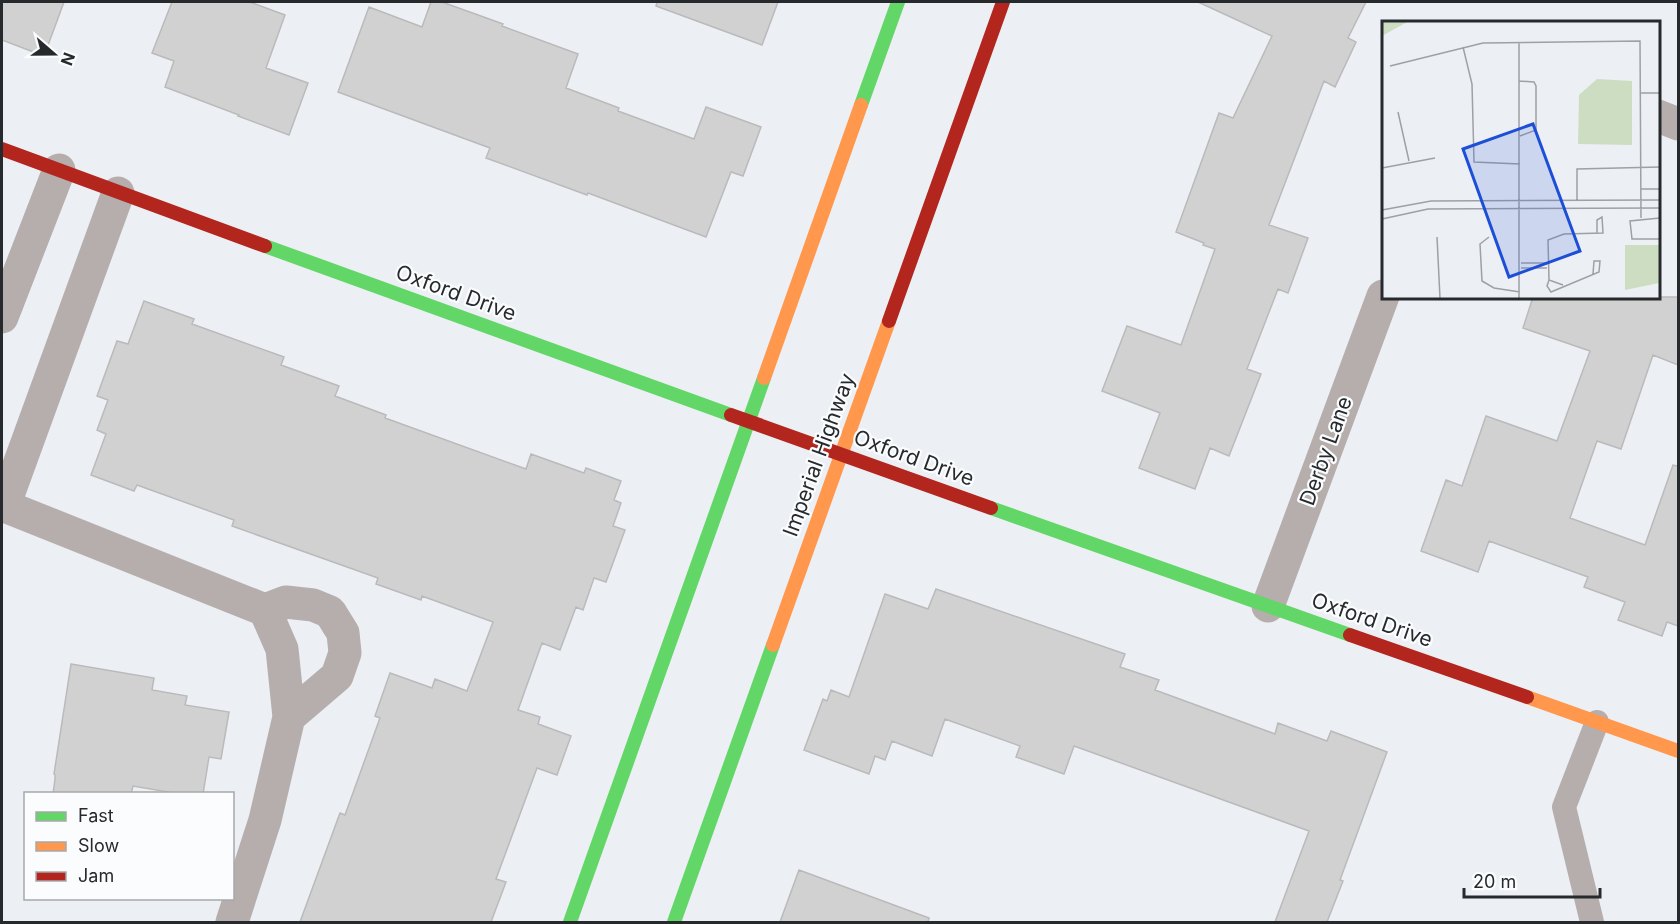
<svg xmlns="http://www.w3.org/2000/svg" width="1680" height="924" viewBox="0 0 1680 924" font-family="Inter,sans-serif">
	<rect width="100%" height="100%" fill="#eceff4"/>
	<!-- building -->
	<path fill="#d2d1d2" stroke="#bababb" stroke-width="1.5" d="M 2,2 L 64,2 L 44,56 L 2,40 Z
		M 172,2 L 250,2 L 285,15 L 266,68 L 308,83 L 289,135 L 238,116 L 239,115 L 165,87 L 174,61 L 152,53 Z
		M 431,2 L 442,2 L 503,24 L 502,26 L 578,54 L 566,88 L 619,108 L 618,111 L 694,139 L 706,107 L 761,127 L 743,176 L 731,172 L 706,237 L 588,193 L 587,195 L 486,158 L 490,148 L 338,92 L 369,7 L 422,27 Z
		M 657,2 L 778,2 L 762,45 L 656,6 Z
		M 1198,2 L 1366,2 L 1348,38 L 1356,42 L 1335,87 L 1324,81 L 1269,225 L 1308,238 L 1288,293 L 1278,289 L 1247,369 L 1261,374 L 1229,456 L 1210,448 L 1195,489 L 1139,468 L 1160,413 L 1102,391 L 1127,326 L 1181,345 L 1215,249 L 1203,245 L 1204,243 L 1176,232 L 1219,113 L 1233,118 L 1272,36 Z
		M 1533,297 L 1678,297 L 1678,365 L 1653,355 L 1621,449 L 1597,441 L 1570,518 L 1645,545 L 1673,465 L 1678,466 L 1678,626 L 1667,622 L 1662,636 L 1618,620 L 1625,602 L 1584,587 L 1588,577 L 1489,541 L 1478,572 L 1421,551 L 1446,480 L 1462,486 L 1486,416 L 1557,441 L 1590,351 L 1523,328 Z
		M 144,301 L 194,319 L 192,324 L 284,357 L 281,365 L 339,386 L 335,396 L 386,415 L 385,418 L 526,469 L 531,454 L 584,473 L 586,468 L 621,481 L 614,500 L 621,503 L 613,526 L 625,530 L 606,582 L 594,578 L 583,610 L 576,607 L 560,650 L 542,643 L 518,710 L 540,717 L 538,724 L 571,736 L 557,775 L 537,768 L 496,879 L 506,882 L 491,922 L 300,922 L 340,813 L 345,815 L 380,718 L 375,716 L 390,673 L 432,688 L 435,679 L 467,691 L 493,622 L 422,596 L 421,600 L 376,584 L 378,578 L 232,526 L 234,520 L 137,485 L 134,491 L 91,475 L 106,434 L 97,430 L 108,400 L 97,396 L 117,341 L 128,344 Z
		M 936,589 L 1125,654 L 1120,667 L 1159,680 L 1155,690 L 1275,734 L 1278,723 L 1327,741 L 1331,731 L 1387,752 L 1340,880 L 1343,881 L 1327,922 L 1275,922 L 1309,831 L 1074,746 L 1064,774 L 1016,757 L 1020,746 L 945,719 L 932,756 L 892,741 L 885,760 L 875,756 L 869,774 L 804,750 L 823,699 L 827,701 L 831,690 L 849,697 L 885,594 L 928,609 Z
		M 71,664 L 154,678 L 152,690 L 187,696 L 185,705 L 229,712 L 221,759 L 209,757 L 203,794 L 180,794 L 133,786 L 131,794 L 53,794 L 55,779 L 55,775 L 54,774 Z
		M 799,870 L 929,918 L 928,922 L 780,922 Z"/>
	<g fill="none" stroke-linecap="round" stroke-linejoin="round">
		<!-- lane -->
		<path stroke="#b6adad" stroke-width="24" d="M 1592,922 L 1564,807 L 1597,722"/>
		<!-- street -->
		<path stroke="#b6adad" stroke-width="33" d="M 1658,116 L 1678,124
			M 2,317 L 59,170
			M 2,505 L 265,610 L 282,649 L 289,717 L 265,820 L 232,922
			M 4,506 L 118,193
			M 1268,606 L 1383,296
			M 265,610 L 286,602 L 313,605 L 330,612 L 343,633 L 345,653 L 337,676 L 289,717"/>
		<!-- fast -->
		<path stroke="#63d668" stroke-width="14" d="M 861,105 L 898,2
			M 265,246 L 731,415
			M 991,508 L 1350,635
			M 570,922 L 764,378
			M 674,922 L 773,645"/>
		<!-- slow -->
		<path stroke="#ff974d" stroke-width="14" d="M 764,378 L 861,105
			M 773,645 L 889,321
			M 1527,697 L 1678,751"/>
		<!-- jam -->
		<path stroke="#b3261e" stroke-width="14" d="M 2,149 L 265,246
			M 889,321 L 1003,2
			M 731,415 L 991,508
			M 1350,635 L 1527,697"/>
	</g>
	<g text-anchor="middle" stroke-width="4.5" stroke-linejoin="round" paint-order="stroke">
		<!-- street labels -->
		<g font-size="21" fill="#272a2d" stroke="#fafcfd">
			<text transform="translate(456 293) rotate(20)" y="7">Oxford Drive</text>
			<text transform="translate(1326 451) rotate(-70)" y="7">Derby Lane</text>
			<text transform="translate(819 455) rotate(-70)" y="7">Imperial Highway</text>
			<text transform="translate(914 458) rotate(20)" y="7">Oxford Drive</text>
			<text transform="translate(1372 620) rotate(19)" y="7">Oxford Drive</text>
		</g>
	</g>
	<!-- overview -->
	<g transform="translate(1382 21)">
		<rect width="278" height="278" fill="#eceff4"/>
		<path d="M 0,0 L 27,0 L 0,15 ZM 215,58 L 250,60 L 250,124 L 196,123 L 197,74 ZM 243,224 L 277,224 L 277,262 L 243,269 Z" fill="#cdddc2"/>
		<path fill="none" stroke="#9da0a4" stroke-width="1.5" d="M 137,21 L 137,277M 81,26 L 90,63 L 92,141 L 138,143M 8,45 L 101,22 L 258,20 L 259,197M 137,60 L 152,61 L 154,65 L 154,109 L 138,115M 259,72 L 278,72M 16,91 L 27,140M 0,147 L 53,137M 259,168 L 278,168M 195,179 L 195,148 L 278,146M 0,189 L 49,180 L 278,179M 278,197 L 248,200 L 250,218 L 278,218M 0,198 L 46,188 L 278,187M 55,216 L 58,277M 107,216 L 98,223 L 100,260 L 112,267 L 138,271M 139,242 L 166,242M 139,247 L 165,247M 167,259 L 165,265 L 169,271 L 217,251 L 218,240 L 212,240 L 211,253M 181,264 L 167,259 L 166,219 L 182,213 L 221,212 L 220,196 L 215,199 L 215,212"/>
		<path fill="#1d4ed8" fill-opacity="0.15" stroke="#1d4ed8" stroke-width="3" d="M 151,103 L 198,230 L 127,256 L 81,128 Z"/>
		<rect width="278" height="278" fill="none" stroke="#272a2d" stroke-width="3"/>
	</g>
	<!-- border -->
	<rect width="1680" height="924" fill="none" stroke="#272a2d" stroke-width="6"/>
	<!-- legend -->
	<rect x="24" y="792" width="210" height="108" fill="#fafcfd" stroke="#a6a8aa" stroke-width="1.5"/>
	<rect x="36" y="812" width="30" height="9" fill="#63d668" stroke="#a6a8aa" stroke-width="1.5"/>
	<text x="78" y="822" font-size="18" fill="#272a2d">Fast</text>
	<rect x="36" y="842" width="30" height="9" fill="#ff974d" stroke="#a6a8aa" stroke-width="1.5"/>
	<text x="78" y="852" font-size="18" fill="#272a2d">Slow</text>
	<rect x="36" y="872" width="30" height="9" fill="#b3261e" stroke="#a6a8aa" stroke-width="1.5"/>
	<text x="78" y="882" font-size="18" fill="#272a2d">Jam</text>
	<!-- north arrow -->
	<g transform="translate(54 54) rotate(110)" stroke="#fafcfd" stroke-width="4.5" paint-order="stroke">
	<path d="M0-4.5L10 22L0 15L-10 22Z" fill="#272a2d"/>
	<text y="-9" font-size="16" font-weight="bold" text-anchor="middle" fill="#272a2d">N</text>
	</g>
	<!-- scale -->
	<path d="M1464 888v9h136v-9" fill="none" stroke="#272a2d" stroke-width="3"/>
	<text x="1473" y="888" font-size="18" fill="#272a2d" stroke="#fafcfd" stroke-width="4.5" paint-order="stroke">20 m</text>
</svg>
